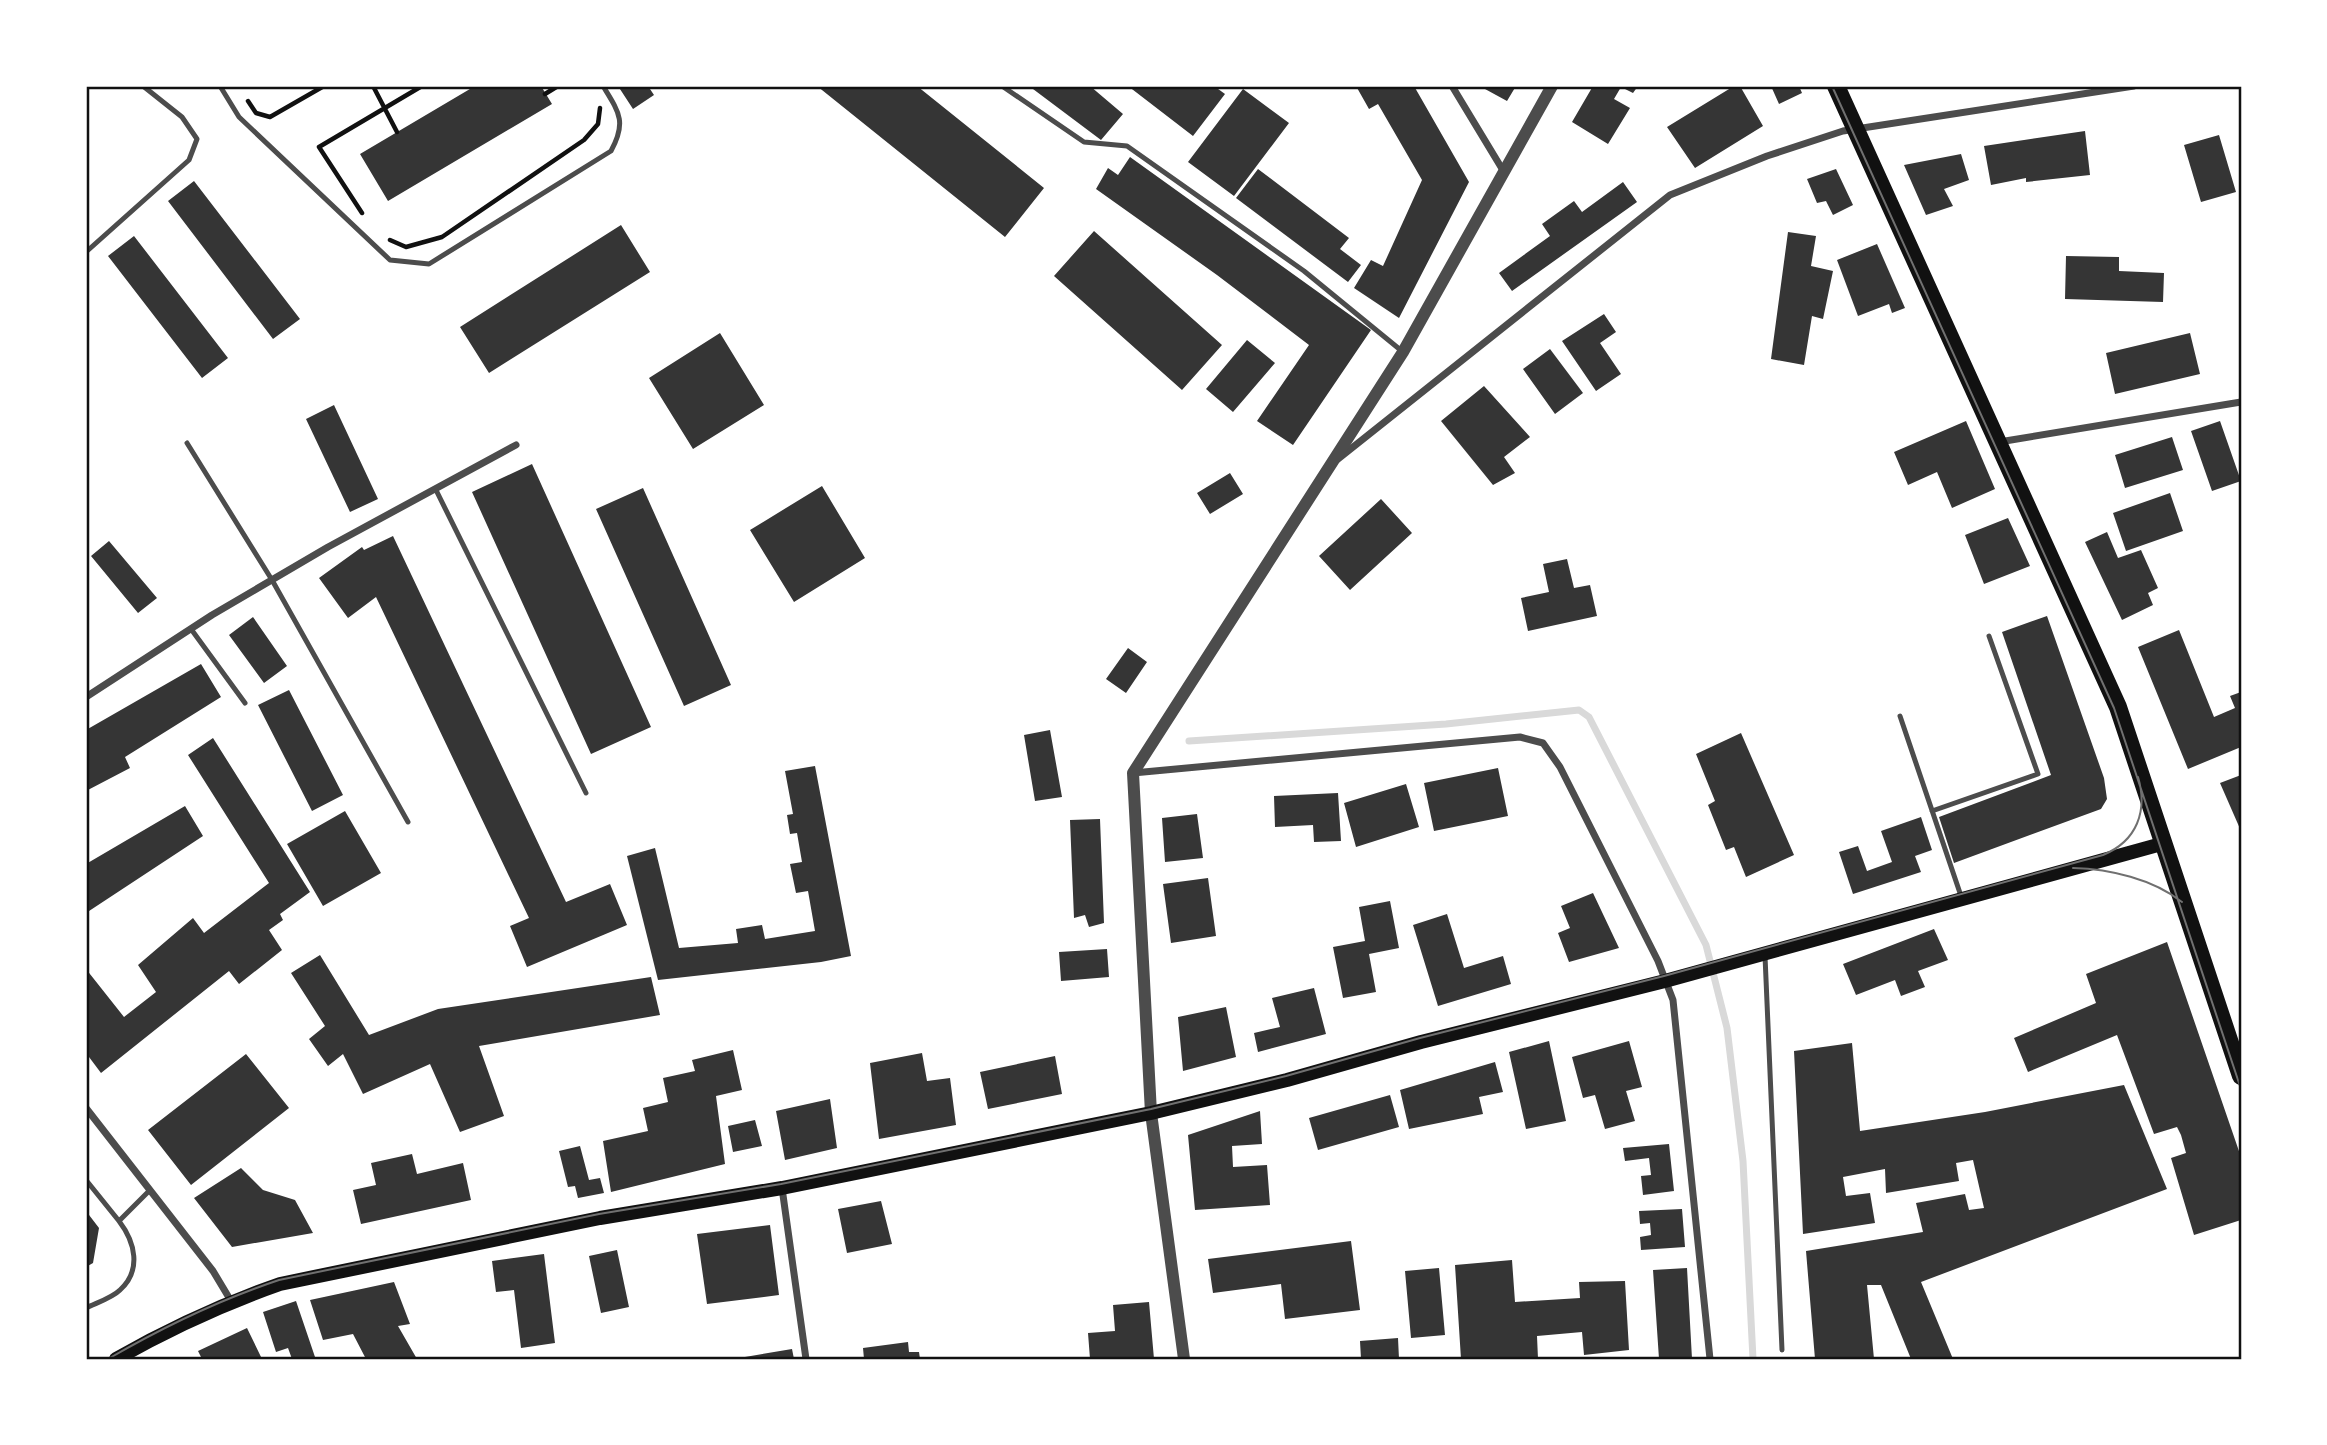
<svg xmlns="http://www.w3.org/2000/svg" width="2327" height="1445" viewBox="0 0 2327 1445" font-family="Manrope,sans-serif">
	<rect width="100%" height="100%" fill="#fff"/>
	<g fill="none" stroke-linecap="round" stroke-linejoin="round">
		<!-- stream -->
		<path stroke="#d9d9d9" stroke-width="7" d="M 1189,741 L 1446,724 L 1579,710 L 1589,717 L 1706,945 L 1727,1028 L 1743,1161 L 1753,1359"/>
	</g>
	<!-- building -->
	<path fill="#353535" d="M 475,86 L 541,86 L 552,104 L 388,201 L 360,154 Z
		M 618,86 L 648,86 L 654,95 L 633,109 Z
		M 817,86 L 917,86 L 1044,188 L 1005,237 Z
		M 1029,86 L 1090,86 L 1123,114 L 1101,140 Z
		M 1128,86 L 1214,86 L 1225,94 L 1193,136 Z
		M 1356,86 L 1414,86 L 1469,182 L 1399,318 L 1354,288 L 1371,260 L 1383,266 L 1422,180 L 1378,104 L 1369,109 Z
		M 1487,86 L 1516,86 L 1507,101 L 1485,89 Z
		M 1593,86 L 1638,86 L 1633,93 L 1621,87 L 1614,99 L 1630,108 L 1608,144 L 1572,122 Z
		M 1734,86 L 1740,86 L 1763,126 L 1695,168 L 1667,127 Z
		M 1771,86 L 1799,86 L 1802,93 L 1779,104 Z
		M 1243,89 L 1289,123 L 1234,196 L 1188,162 Z
		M 2085,131 L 2090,175 L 2026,182 L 2026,178 L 1991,185 L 1984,146 Z
		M 2219,135 L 2236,192 L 2201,202 L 2184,145 Z
		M 1961,154 L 1969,180 L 1944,189 L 1953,206 L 1926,215 L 1904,165 Z
		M 1130,157 L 1371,330 L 1293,445 L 1257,421 L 1309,345 L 1217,275 L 1096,189 L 1108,168 L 1118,175 Z
		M 1258,169 L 1349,238 L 1340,249 L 1361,265 L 1348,282 L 1236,198 Z
		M 1836,169 L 1853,205 L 1833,215 L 1826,201 L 1817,203 L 1807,179 Z
		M 194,181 L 300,319 L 273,339 L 168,201 Z
		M 1623,182 L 1637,202 L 1512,291 L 1499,273 L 1550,236 L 1542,224 L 1574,201 L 1582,212 Z
		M 621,225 L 650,272 L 489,373 L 460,327 Z
		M 1094,231 L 1222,345 L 1182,390 L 1054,276 Z
		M 1788,232 L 1816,236 L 1811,266 L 1833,271 L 1823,319 L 1812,316 L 1804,365 L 1771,359 Z
		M 134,236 L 228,358 L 202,378 L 108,256 Z
		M 1877,244 L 1905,308 L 1892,313 L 1889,304 L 1858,316 L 1837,260 Z
		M 2066,256 L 2119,257 L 2119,271 L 2164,273 L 2163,302 L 2065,299 Z
		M 1604,314 L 1616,332 L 1600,343 L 1621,374 L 1596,391 L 1562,341 Z
		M 720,333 L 764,405 L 693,449 L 649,378 Z
		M 2190,333 L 2200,374 L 2115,394 L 2106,353 Z
		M 1247,340 L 1275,363 L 1233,412 L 1206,389 Z
		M 1550,349 L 1583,393 L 1555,414 L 1523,369 Z
		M 1484,386 L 1530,437 L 1504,457 L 1515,473 L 1493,485 L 1441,421 Z
		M 334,405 L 378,499 L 350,512 L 306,419 Z
		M 1966,421 L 1995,489 L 1952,508 L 1937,472 L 1908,485 L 1894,452 Z
		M 2220,421 L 2241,481 L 2212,491 L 2191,431 Z
		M 2172,437 L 2183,470 L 2125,488 L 2115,455 Z
		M 532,464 L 651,727 L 591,754 L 472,492 Z
		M 1230,473 L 1243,494 L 1210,514 L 1197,493 Z
		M 822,486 L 865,558 L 794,602 L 750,530 Z
		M 643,488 L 731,685 L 684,706 L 596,509 Z
		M 2170,493 L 2183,531 L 2126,551 L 2113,513 Z
		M 1381,499 L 1412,533 L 1350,590 L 1319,556 Z
		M 2008,518 L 2030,566 L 1984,584 L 1965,535 Z
		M 2107,532 L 2118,558 L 2141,550 L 2158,588 L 2148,593 L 2153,605 L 2122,620 L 2085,542 Z
		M 393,536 L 566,902 L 610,884 L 627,925 L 527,967 L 510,926 L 529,918 L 376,597 L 348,618 L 319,578 L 362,547 L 364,550 Z
		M 109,541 L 157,598 L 138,613 L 91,556 Z
		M 1567,559 L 1574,588 L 1590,585 L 1597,616 L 1528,631 L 1521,598 L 1549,592 L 1543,564 Z
		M 2047,616 L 2104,778 L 2107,799 L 2101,809 L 1954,863 L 1939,817 L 2051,775 L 2002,632 Z
		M 253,617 L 287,666 L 264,683 L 229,635 Z
		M 2179,630 L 2214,717 L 2235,708 L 2230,696 L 2241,692 L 2241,747 L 2188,769 L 2138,647 Z
		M 1128,648 L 1147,662 L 1126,693 L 1106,679 Z
		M 201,664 L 221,697 L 125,757 L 130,768 L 86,791 L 86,730 Z
		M 289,690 L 343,795 L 312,811 L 258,705 Z
		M 1050,730 L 1062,797 L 1035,801 L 1024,735 Z
		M 1741,733 L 1794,855 L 1746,877 L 1734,847 L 1726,850 L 1708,805 L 1715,801 L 1696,754 Z
		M 213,738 L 310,892 L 280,914 L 283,920 L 269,930 L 282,950 L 239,984 L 229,971 L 101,1073 L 86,1053 L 86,969 L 124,1017 L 156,992 L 138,965 L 193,918 L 204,933 L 269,883 L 188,755 Z
		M 815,766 L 851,956 L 821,962 L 658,980 L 627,856 L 655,848 L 679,948 L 738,943 L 736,929 L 762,925 L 765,939 L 815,931 L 808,891 L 796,893 L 790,864 L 802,862 L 797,833 L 790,834 L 787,815 L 793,814 L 785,771 Z
		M 1498,768 L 1508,816 L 1434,831 L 1424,783 Z
		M 2241,775 L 2241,831 L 2220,783 Z
		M 1406,784 L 1419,827 L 1356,847 L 1344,803 Z
		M 1338,793 L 1341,841 L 1314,842 L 1313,825 L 1275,827 L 1274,796 Z
		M 185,806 L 203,836 L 86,913 L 86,864 Z
		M 345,811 L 381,873 L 323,906 L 287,844 Z
		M 1197,814 L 1203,858 L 1165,862 L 1162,818 Z
		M 1921,817 L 1932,850 L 1915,856 L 1921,872 L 1853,894 L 1839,852 L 1858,846 L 1867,871 L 1892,862 L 1881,831 Z
		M 1100,819 L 1104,923 L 1089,927 L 1085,915 L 1074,918 L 1070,820 Z
		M 1208,878 L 1216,936 L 1171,943 L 1163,884 Z
		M 1593,893 L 1619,948 L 1569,962 L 1558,933 L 1570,928 L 1561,906 Z
		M 1390,901 L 1399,948 L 1369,954 L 1376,992 L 1343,998 L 1333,947 L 1365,941 L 1359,907 Z
		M 1447,914 L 1464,968 L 1503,956 L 1511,984 L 1438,1006 L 1413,925 Z
		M 1934,929 L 1948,960 L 1918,971 L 1925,987 L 1901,996 L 1895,980 L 1856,995 L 1843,964 Z
		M 2167,942 L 2241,1157 L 2241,1220 L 2194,1235 L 2171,1158 L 2186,1153 L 2181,1135 L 2177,1127 L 2154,1134 L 2117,1035 L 2028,1072 L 2014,1038 L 2096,1003 L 2086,974 Z
		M 1107,949 L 1109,977 L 1061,981 L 1059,952 Z
		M 320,955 L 369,1035 L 438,1009 L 651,977 L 660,1015 L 479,1046 L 504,1116 L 460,1132 L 430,1064 L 363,1094 L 343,1054 L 328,1066 L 309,1039 L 325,1026 L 291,973 Z
		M 1314,988 L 1326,1034 L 1258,1052 L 1254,1033 L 1280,1027 L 1272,998 Z
		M 1226,1007 L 1236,1057 L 1183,1071 L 1178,1017 Z
		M 1549,1041 L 1566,1121 L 1526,1129 L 1509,1052 Z
		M 1629,1041 L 1642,1087 L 1626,1091 L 1635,1121 L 1605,1129 L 1595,1095 L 1583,1098 L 1572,1057 Z
		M 1852,1043 L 1860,1131 L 1985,1112 L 2124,1085 L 2167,1189 L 1921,1282 L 1953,1359 L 1911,1359 L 1881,1285 L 1867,1285 L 1874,1359 L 1815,1359 L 1806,1251 L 1923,1232 L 1916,1203 L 1965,1194 L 1969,1210 L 1984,1208 L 1973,1160 L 1956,1163 L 1959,1181 L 1886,1193 L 1885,1169 L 1843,1177 L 1846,1196 L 1870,1193 L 1875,1223 L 1803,1234 L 1794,1051 Z
		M 733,1050 L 742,1090 L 716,1096 L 725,1164 L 611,1192 L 603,1141 L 648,1131 L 643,1108 L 668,1102 L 663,1078 L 695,1071 L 692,1060 Z
		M 922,1053 L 927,1081 L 950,1078 L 956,1125 L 879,1139 L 870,1063 Z
		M 246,1054 L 289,1108 L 191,1185 L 148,1130 Z
		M 1055,1056 L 1062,1094 L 988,1109 L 980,1072 Z
		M 1495,1062 L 1503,1092 L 1479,1097 L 1483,1114 L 1409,1129 L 1400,1090 Z
		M 1390,1095 L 1399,1127 L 1318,1150 L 1309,1118 Z
		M 830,1099 L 837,1148 L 785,1160 L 776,1111 Z
		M 1260,1111 L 1262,1144 L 1232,1146 L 1233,1167 L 1267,1165 L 1270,1205 L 1195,1210 L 1188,1135 Z
		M 755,1120 L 762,1146 L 733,1152 L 728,1126 Z
		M 1669,1144 L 1674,1191 L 1643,1195 L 1641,1176 L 1651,1175 L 1649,1158 L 1625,1161 L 1623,1148 Z
		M 580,1146 L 589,1180 L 600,1178 L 604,1193 L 578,1198 L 575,1186 L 568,1187 L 559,1151 Z
		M 412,1154 L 417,1174 L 463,1163 L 471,1200 L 361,1224 L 353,1190 L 376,1185 L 371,1163 Z
		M 241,1168 L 263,1190 L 295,1200 L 313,1233 L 232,1247 L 194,1198 Z
		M 881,1201 L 892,1244 L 847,1253 L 838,1209 Z
		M 1682,1209 L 1685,1247 L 1641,1250 L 1640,1237 L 1651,1235 L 1650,1223 L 1640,1224 L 1639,1211 Z
		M 86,1211 L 99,1228 L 93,1263 L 86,1267 Z
		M 770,1225 L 779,1295 L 707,1304 L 697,1234 Z
		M 1351,1241 L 1360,1310 L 1285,1319 L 1281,1284 L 1213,1293 L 1208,1259 Z
		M 617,1250 L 629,1307 L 601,1313 L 589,1256 Z
		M 544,1254 L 555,1343 L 521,1348 L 514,1290 L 496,1292 L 492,1261 Z
		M 1512,1260 L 1515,1302 L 1580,1298 L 1579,1282 L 1625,1281 L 1629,1350 L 1584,1355 L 1582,1332 L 1537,1336 L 1538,1359 L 1461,1359 L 1455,1265 Z
		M 1439,1268 L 1445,1335 L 1411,1338 L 1405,1271 Z
		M 1687,1268 L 1692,1359 L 1659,1359 L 1653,1270 Z
		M 394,1282 L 410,1324 L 398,1326 L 417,1359 L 366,1359 L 353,1334 L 323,1340 L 310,1300 Z
		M 296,1301 L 315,1357 L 308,1359 L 292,1359 L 288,1348 L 276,1352 L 263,1312 Z
		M 1149,1302 L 1154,1359 L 1090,1359 L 1088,1333 L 1115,1331 L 1113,1305 Z
		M 247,1328 L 262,1359 L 202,1359 L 198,1351 Z
		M 1398,1338 L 1399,1359 L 1361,1359 L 1360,1341 Z
		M 908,1342 L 909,1352 L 919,1352 L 920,1359 L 864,1359 L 863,1348 Z
		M 792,1349 L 794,1359 L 739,1359 L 739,1358 Z"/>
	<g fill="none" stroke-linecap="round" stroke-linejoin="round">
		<!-- path -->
		<path stroke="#111" stroke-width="4.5" d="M 373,86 L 397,132
			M 545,94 L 558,86
			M 248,101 L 256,113 L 270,117 L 324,86
			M 362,213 L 319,147 L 422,86
			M 390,240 L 406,247 L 442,237 L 584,140 L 598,124 L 600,108"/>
		<!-- service -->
		<path stroke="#4c4c4c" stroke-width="5" d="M 220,86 L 239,117 L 390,260 L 429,264 L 611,151 C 627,122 619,112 603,86
			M 1002,86 L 1084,142 L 1127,146 L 1304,271 L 1403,352
			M 86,252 L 189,160 L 197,139 L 182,117 L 143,86
			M 187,443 L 272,580 L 408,822
			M 436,490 L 586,793
			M 191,629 L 245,703
			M 1900,716 L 1961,896
			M 1932,811 L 2038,774 L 1989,636
			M 1765,956 L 1782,1350
			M 86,1180 L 119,1221 L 150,1190
			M 86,1308 C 96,1303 112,1298 120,1290 C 142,1270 135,1242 119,1221"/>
		<!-- minor -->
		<path stroke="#4c4c4c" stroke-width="7" d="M 1452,86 L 1504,172
			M 1999,442 L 2241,402
			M 1338,459 L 1670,195 L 1767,156 L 1843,131 L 2134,86
			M 86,697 L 212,615 L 328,547 L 516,445
			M 1133,773 L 1520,737 L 1543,743 L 1560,767 L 1658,961 L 1673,1000 L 1710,1359
			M 86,1108 L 213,1271 L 231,1301
			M 782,1188 L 806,1359"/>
		<!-- tertiary -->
		<path stroke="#4c4c4c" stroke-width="12" d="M 1184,1359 L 1151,1113 L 1133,773 L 1403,352 L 1552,86"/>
		<!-- secondary -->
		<path stroke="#111" stroke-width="14" d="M 116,1359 C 169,1329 223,1304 280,1284 L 600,1218 L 782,1188 L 1151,1113 L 1287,1080 L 1421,1042 L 1665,981 L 2165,843"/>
		<!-- primary -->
		<path stroke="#111" stroke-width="18" d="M 1836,86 L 2118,707 L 2241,1076"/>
		<!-- tram -->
		<path stroke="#707070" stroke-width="2" d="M 1832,86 L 2114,708 L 2241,1089
			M 2073,868 C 2110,869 2153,879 2182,902
			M 108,1359 C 163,1327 219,1300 279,1280 L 599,1214 L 781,1184 L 1151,1109 L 1286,1076 L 1420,1038 L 1664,976 L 2103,855 C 2137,841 2148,811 2138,777"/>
	</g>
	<!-- border -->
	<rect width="2327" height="1445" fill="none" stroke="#ffffff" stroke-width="175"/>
	<rect x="88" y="88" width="2152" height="1270" fill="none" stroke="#111" stroke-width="2.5"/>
</svg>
